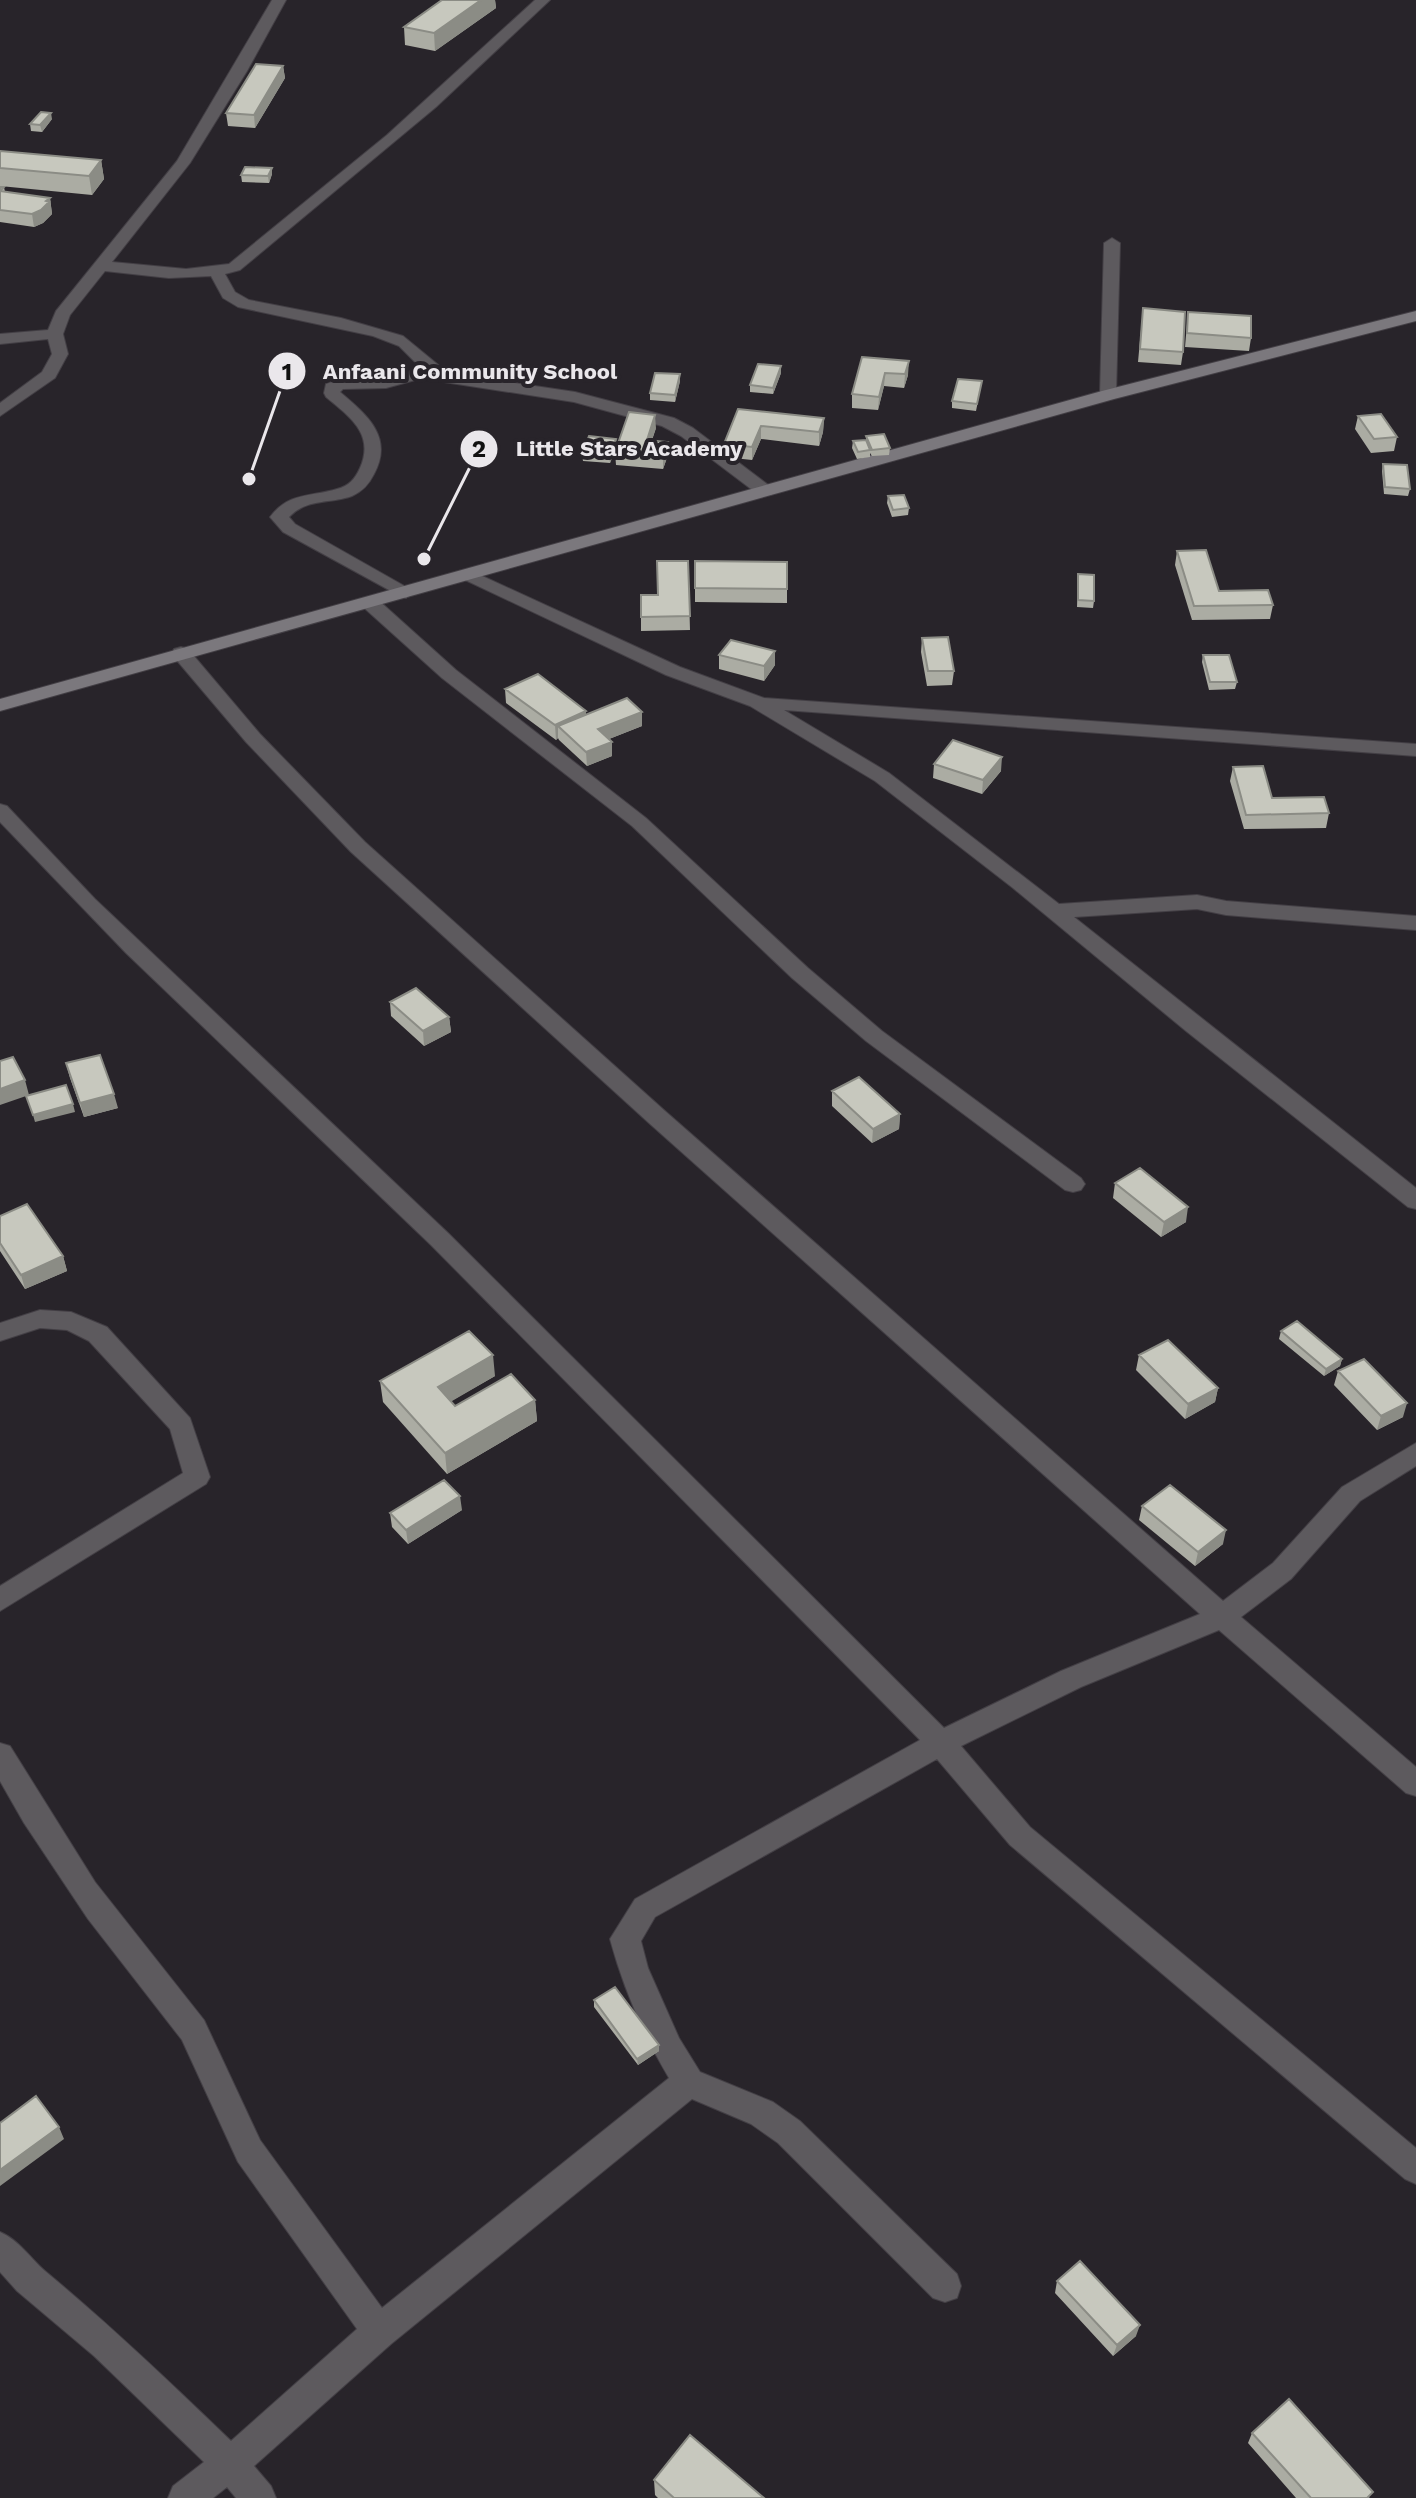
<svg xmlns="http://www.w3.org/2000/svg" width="1416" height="2498" viewBox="0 0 1416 2498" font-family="'Work Sans',sans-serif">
	<rect width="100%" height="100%" fill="#28242a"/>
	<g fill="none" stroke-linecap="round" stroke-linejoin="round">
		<defs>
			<path id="street" d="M 272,0 L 286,0 L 247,71 L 190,163 L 112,262 L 186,269 L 229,264 L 387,135 L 535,0 L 550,0 L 436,107 L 240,270 L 225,274 L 235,292 L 249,300 L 341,318 L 403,336 L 448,373 L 575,392 L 674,418 L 693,428 L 771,487 L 774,491 L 771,495 L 759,495 L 681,436 L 662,426 L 574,402 L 444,382 L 430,376 L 386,388 L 343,389 L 340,392 C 367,415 394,437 374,474 C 369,484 363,491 352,496 C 330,504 307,498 289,517 L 295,524 L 415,592 L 406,598 L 400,596 L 283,532 L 270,517 C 289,492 310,497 337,489 C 349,486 355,479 360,468 C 375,434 350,417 326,397 L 324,393 L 326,384 L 340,379 L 385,378 L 421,368 L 399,346 L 373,336 L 238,307 L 223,298 L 211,276 L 169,278 L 105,271 L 70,315 L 63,334 L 68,354 L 55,378 L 0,416 L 0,403 L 42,372 L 52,354 L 48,339 L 0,344 L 0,334 L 48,330 L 56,311 L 177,161 Z
				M 1112,238 L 1120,243 L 1116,395 L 1108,400 L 1100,395 L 1104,243 Z
				M 467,569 L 680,667 L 764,698 L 1416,744 L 1416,756 L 784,710 L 889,773 L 1059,904 L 1197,895 L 1226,901 L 1416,916 L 1416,930 L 1226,915 L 1197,909 L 1074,917 L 1416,1188 L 1416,1209 L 1408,1207 L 1186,1031 L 1013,888 L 875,781 L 750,706 L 666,675 L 461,578 L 458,574 Z
				M 369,596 L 376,598 L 456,670 L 646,818 L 808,968 L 882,1031 L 1081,1178 L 1085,1184 L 1081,1190 L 1073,1192 L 1065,1190 L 866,1041 L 792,978 L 632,826 L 442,678 L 362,606 L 360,602 Z
				M 181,647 L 188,649 L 260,734 L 365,842 L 665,1111 L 1223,1601 L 1273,1563 L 1342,1487 L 1416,1443 L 1416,1466 L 1360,1501 L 1291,1579 L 1241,1617 L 1416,1767 L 1416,1796 L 1406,1793 L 1219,1630 L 1081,1687 L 961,1746 L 1030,1827 L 1416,2148 L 1416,2184 L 1405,2179 L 1010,1845 L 937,1759 L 655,1917 L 641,1941 L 648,1968 L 679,2038 L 700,2072 L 773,2102 L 800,2121 L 957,2274 L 961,2286 L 957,2298 L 945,2302 L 933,2298 L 778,2143 L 751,2124 L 692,2099 L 391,2344 L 254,2466 L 271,2486 L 276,2498 L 236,2498 L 227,2487 L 213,2498 L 168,2498 L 173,2486 L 204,2462 L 94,2356 L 17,2291 L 0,2272 L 0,2232 C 19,2240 30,2258 45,2271 C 110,2325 170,2382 231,2441 L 357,2329 L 238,2162 L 182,2040 L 88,1919 L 24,1823 L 0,1781 L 0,1743 L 10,1746 L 95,1882 L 204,2020 L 260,2140 L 382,2308 L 669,2078 C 644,2036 623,1987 610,1939 L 635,1899 L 920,1740 L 431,1245 L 126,953 L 0,822 L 0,804 L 7,806 L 95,899 L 448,1233 L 944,1728 L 1061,1671 L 1200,1614 L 649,1123 L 351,852 L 246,742 L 174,657 L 172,653 L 174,649 Z
				M 40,1310 L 71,1312 L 107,1327 L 190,1418 L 210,1477 L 206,1484 L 0,1611 L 0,1586 L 183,1473 L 170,1429 L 89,1341 L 67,1330 L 40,1328 L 0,1341 L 0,1323 Z"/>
			<path id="secondary" d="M 1416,311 L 1416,321 L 1114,399 L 0,711 L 0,699 L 1102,391 Z"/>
		</defs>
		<!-- street casing -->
		<use href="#street" stroke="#433f45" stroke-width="2"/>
		<!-- secondary casing -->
		<use href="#secondary" stroke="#433f45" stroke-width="2"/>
		<!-- street -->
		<use href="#street" fill="#5d5a5e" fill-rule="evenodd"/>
		<!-- secondary -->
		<use href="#secondary" fill="#7b787d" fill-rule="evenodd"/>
	</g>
	<!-- wall -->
	<path fill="#abaca3" d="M 442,0 L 495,0 L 496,8 L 435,51 L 405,45 L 404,27 Z
		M 283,66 L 285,78 L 255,128 L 228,126 L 226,113 Z
		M 52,119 L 42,132 L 31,131 L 30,124 Z
		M 0,151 L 101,160 L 104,179 L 92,195 L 0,186 Z
		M 272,168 L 272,174 L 269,183 L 242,182 L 241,175 Z
		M 0,187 L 4,187 L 5,192 L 50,198 L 52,214 L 43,223 L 34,227 L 0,222 Z
		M 1143,308 L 1183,352 L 1181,365 L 1138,362 Z
		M 1188,312 L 1251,338 L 1249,351 L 1185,347 Z
		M 862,357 L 908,375 L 904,388 L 884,386 L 878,410 L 852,408 L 852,394 Z
		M 781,373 L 773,394 L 750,392 L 750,385 Z
		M 680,374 L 680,381 L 675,402 L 650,400 L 650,393 Z
		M 982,381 L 976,411 L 952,408 L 952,401 Z
		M 738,409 L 824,418 L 823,432 L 819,446 L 761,439 L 752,460 L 724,457 L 724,444 Z
		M 1358,416 L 1397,437 L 1394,451 L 1371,453 L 1355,429 Z
		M 656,428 L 652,440 L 668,455 L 663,469 L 616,465 L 615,452 Z
		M 866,436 L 890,448 L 889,455 L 872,456 L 870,453 L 870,457 L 857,459 L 852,448 L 853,441 L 866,440 Z
		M 616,439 L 617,446 L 610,463 L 583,461 L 582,454 Z
		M 1383,464 L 1410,489 L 1408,496 L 1384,494 L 1382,471 Z
		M 888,496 L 909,508 L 908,515 L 892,517 L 887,503 Z
		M 1177,551 L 1219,591 L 1273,605 L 1270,619 L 1192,620 L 1175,565 Z
		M 688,561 L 690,630 L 641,631 L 641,595 L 658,595 Z
		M 695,561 L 787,589 L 787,603 L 695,602 Z
		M 1078,574 L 1094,601 L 1093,608 L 1077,607 Z
		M 922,638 L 954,671 L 952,685 L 927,686 L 921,652 Z
		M 775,651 L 775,665 L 764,681 L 719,669 L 719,655 Z
		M 1203,655 L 1237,682 L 1235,689 L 1209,690 L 1202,662 Z
		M 505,689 L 586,711 L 586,714 L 642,726 L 609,739 L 612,756 L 587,766 L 559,740 L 558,738 L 556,740 L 506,703 Z
		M 934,764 L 1001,771 L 982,794 L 933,778 Z
		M 1233,767 L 1272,798 L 1329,813 L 1326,828 L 1244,829 L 1230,781 Z
		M 390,1002 L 449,1017 L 451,1032 L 424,1046 L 391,1016 Z
		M 66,1063 L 118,1108 L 84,1117 L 70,1078 Z
		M 832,1091 L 900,1114 L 899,1129 L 872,1143 L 832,1106 Z
		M 1115,1183 L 1186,1222 L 1161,1237 L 1113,1198 Z
		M 0,1216 L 63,1256 L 67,1271 L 25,1289 L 0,1251 Z
		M 1281,1331 L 1342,1359 L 1340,1366 L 1324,1376 L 1279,1339 Z
		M 1139,1355 L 1218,1388 L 1215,1402 L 1185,1419 L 1136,1370 Z
		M 1338,1371 L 1403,1417 L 1377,1430 L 1334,1385 Z
		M 495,1376 L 451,1401 L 455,1406 L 535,1400 L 537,1421 L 447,1474 L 383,1402 L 380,1381 Z
		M 1142,1506 L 1223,1544 L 1195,1566 L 1139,1520 Z
		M 462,1510 L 408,1544 L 392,1527 L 390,1513 Z
		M 594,2000 L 659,2051 L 638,2065 L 594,2007 Z
		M 1057,2281 L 1136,2336 L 1113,2356 L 1055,2293 Z
		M 1252,2433 L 1370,2498 L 1296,2498 L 1248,2443 Z
		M 654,2480 L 764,2498 L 658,2498 L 655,2495 Z"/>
	<!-- shaded-wall -->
	<path fill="#8b8c85" d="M 481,0 L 495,0 L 496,8 L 435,51 L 434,33 Z
		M 283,66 L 285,78 L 255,128 L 254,115 Z
		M 51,113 L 52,119 L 42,132 L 40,125 Z
		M 101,160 L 104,179 L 92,195 L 89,176 Z
		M 272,168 L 272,174 L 269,183 L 268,176 Z
		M 50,198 L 52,214 L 43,223 L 34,227 L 32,214 Z
		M 909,361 L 908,375 L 904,388 L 905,374 Z
		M 781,366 L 781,373 L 773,394 L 773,388 Z
		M 885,373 L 884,386 L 878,410 L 879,397 Z
		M 680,374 L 680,381 L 675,402 L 675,395 Z
		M 655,415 L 656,428 L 647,454 L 647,440 Z
		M 824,418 L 823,432 L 819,446 L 819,432 Z
		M 761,426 L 761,439 L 752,460 L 752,447 Z
		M 616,439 L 617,446 L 610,463 L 609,456 Z
		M 668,442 L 668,455 L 663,469 L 663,456 Z
		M 775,651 L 775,665 L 764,681 L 764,666 Z
		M 586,711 L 586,725 L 558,726 L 558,738 L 556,740 L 555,725 Z
		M 642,712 L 642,726 L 599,743 L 598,729 Z
		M 612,742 L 612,756 L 587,766 L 586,752 Z
		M 1002,757 L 1001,771 L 982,794 L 983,780 Z
		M 449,1017 L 451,1032 L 424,1046 L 423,1031 Z
		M 25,1080 L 29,1095 L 0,1105 L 0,1089 Z
		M 114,1094 L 118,1108 L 84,1117 L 80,1103 Z
		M 73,1104 L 75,1112 L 35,1122 L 33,1115 Z
		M 900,1114 L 899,1129 L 872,1143 L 873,1129 Z
		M 1188,1207 L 1186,1222 L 1161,1237 L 1164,1222 Z
		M 63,1256 L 67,1271 L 25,1289 L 21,1275 Z
		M 493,1355 L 495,1376 L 440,1408 L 438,1387 Z
		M 1342,1359 L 1340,1366 L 1324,1376 L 1326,1369 Z
		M 1218,1388 L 1215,1402 L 1185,1419 L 1188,1404 Z
		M 535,1400 L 537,1421 L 447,1474 L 445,1453 Z
		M 1407,1403 L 1403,1417 L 1377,1430 L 1381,1416 Z
		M 460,1496 L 462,1510 L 408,1544 L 406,1530 Z
		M 1226,1530 L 1223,1544 L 1195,1566 L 1198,1552 Z
		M 659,2045 L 659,2051 L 638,2065 L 637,2059 Z
		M 59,2127 L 64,2139 L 0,2186 L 0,2170 Z
		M 1140,2325 L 1136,2336 L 1113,2356 L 1117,2345 Z"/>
	<!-- building -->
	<path fill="#c7c8be" stroke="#8b8c85" stroke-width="2" d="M 442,0 L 481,0 L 434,33 L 404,27 Z
		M 256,64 L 283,66 L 254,115 L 226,113 Z
		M 41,112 L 51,113 L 40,125 L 30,124 Z
		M 0,151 L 101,160 L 89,176 L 0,168 Z
		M 245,167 L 272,168 L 268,176 L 241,175 Z
		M 0,187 L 4,187 L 0,191 L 50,198 L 46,201 L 49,202 L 41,210 L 32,214 L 0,210 Z
		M 1143,308 L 1185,312 L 1183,352 L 1140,349 Z
		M 1188,312 L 1251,316 L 1251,338 L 1187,333 Z
		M 862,357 L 909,361 L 905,374 L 885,373 L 879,397 L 852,394 Z
		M 758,364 L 781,366 L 773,388 L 750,385 Z
		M 655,373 L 680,374 L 675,395 L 650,393 Z
		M 958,379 L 982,381 L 977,404 L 952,401 Z
		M 738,409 L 824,418 L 819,432 L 761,426 L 752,447 L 724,444 Z
		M 629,412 L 655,415 L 647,440 L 668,442 L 663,456 L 615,452 Z
		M 1381,414 L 1397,437 L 1374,439 L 1358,416 Z
		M 884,434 L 890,448 L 872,450 L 866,436 Z
		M 589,436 L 616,439 L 609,456 L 582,454 Z
		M 866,440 L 870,450 L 858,452 L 853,441 Z
		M 1383,464 L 1407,465 L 1410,489 L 1385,487 Z
		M 904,495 L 909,508 L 893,510 L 888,496 Z
		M 1206,550 L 1219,591 L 1268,590 L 1273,605 L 1194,606 L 1177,551 Z
		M 657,561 L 688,561 L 690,616 L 641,617 L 641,595 L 658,595 Z
		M 695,561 L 787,562 L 787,589 L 695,588 Z
		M 1078,574 L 1094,575 L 1094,601 L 1078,600 Z
		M 948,637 L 954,671 L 928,671 L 922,638 Z
		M 731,640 L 775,651 L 764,666 L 719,655 Z
		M 1203,655 L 1229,655 L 1237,682 L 1210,682 Z
		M 538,674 L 586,711 L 555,725 L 505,689 Z
		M 627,698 L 642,712 L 598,729 L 612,742 L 586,752 L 558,726 Z
		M 953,740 L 1002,757 L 983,780 L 934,764 Z
		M 1263,766 L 1272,798 L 1324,797 L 1329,813 L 1246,815 L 1233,767 Z
		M 416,988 L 449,1017 L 423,1031 L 390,1002 Z
		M 100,1055 L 114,1094 L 80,1103 L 66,1063 Z
		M 13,1057 L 25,1080 L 0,1089 L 0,1061 Z
		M 859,1077 L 900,1114 L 873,1129 L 832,1091 Z
		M 66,1085 L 73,1104 L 33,1115 L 26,1096 Z
		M 1140,1168 L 1188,1207 L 1164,1222 L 1115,1183 Z
		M 27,1204 L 63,1256 L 21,1275 L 0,1243 L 0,1216 Z
		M 1297,1321 L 1342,1359 L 1326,1369 L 1281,1331 Z
		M 469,1331 L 493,1355 L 438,1387 L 455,1406 L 511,1374 L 535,1400 L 445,1453 L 380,1381 Z
		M 1168,1340 L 1218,1388 L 1188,1404 L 1139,1355 Z
		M 1364,1359 L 1407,1403 L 1381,1416 L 1338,1371 Z
		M 444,1480 L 460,1496 L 406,1530 L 390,1513 Z
		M 1170,1485 L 1226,1530 L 1198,1552 L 1142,1506 Z
		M 615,1987 L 659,2045 L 637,2059 L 594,2000 Z
		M 36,2096 L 59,2127 L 0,2170 L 0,2123 Z
		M 1080,2261 L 1140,2325 L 1117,2345 L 1057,2281 Z
		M 1289,2399 L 1373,2492 L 1367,2498 L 1311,2498 L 1252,2433 Z
		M 690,2435 L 764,2498 L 674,2498 L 654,2480 Z"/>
	<!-- callouts -->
	<path fill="none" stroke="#eae7eb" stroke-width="3" d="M249 479L287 371M424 559L479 449"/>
	<g fill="#eae7eb" stroke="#28242a" stroke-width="3">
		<circle cx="249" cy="479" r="8"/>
		<circle cx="424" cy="559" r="8"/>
		<circle cx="287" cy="371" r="20"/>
		<circle cx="479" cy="449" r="20"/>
	</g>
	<g font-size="24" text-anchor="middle" font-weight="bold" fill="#111">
		<text x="287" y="380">1</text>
		<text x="479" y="457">2</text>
	</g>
	<g font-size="22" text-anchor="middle" font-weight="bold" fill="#eae7eb" stroke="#28242a" stroke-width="8" stroke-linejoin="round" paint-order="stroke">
		<text x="470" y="379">Anfaani Community School</text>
		<text x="629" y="456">Little Stars Academy</text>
	</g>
</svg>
